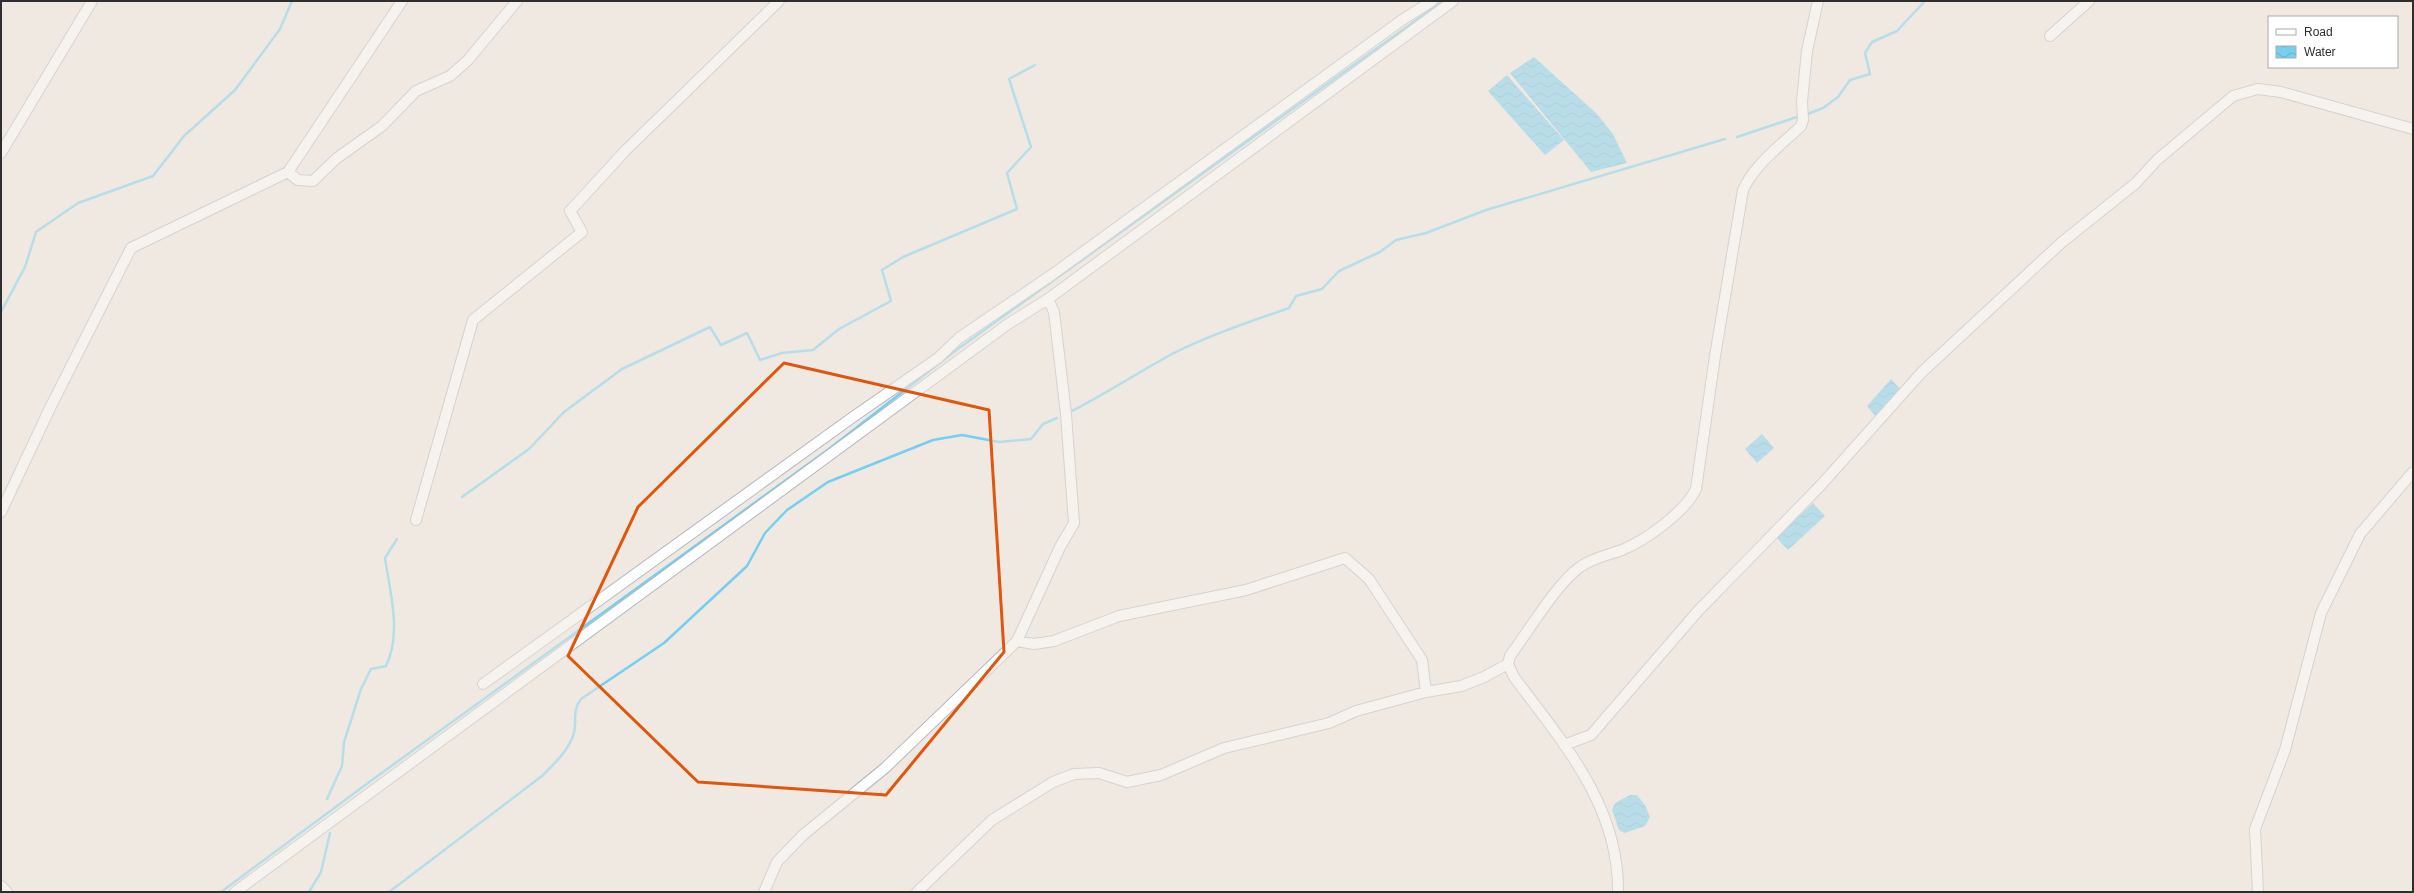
<svg xmlns="http://www.w3.org/2000/svg" width="2414" height="893" viewBox="0 0 2414 893" font-family="Arial,sans-serif">
	<defs>
		<pattern id="water-waves" width="16" height="10" patternUnits="userSpaceOnUse"><rect width="16" height="10" fill="#75cff0"/><path d="M0 5q4-4 8 0t8 0" fill="none" stroke="#66b2ce"/></pattern>
	</defs>
	<rect width="100%" height="100%" fill="#efe9e1"/>
	<!-- water -->
	<path fill="url(#water-waves)" d="M 1534,57 L 1597,114 L 1613,134 L 1627,163 L 1591,172 L 1510,73 Z
		M 1507,75 L 1564,140 L 1545,155 L 1488,91 Z
		M 1891,379 L 1900,389 L 1875,416 L 1867,406 Z
		M 1762,434 L 1774,448 L 1757,463 L 1745,449 Z
		M 1813,503 L 1825,516 L 1788,550 L 1776,537 Z
		M 1630,795 L 1637,795 L 1645,805 L 1650,817 L 1645,826 L 1625,833 L 1619,830 L 1612,810 L 1615,803 Z"/>
	<g fill="none" stroke-linecap="round" stroke-linejoin="round">
		<!-- stream -->
		<path stroke="#75cff0" stroke-width="2.5" d="M 1805,115 L 1823,108 L 1838,97 L 1850,80 L 1870,74 L 1865,53 L 1872,42 L 1897,31 L 1925,1
			M 1737,137 L 1800,116
			M 1,312 L 25,267 L 36,232 L 78,203 L 153,176 L 184,136 L 235,90 L 280,29 L 292,1
			M 1068,413 C 1104,395 1137,373 1172,354 C 1210,335 1249,322 1289,308 L 1296,296 L 1322,289 L 1339,271 L 1380,252 L 1396,240 L 1426,233 L 1486,210 L 1725,139
			M 462,497 L 529,449 L 564,412 L 622,369 L 710,327 L 721,345 L 747,333 L 760,360 L 782,353 L 813,350 L 839,329 L 891,301 L 882,270 L 903,257 L 1017,209 L 1007,173 L 1031,147 L 1009,79 L 1035,65
			M 327,799 L 342,766 L 344,742 L 361,689 L 371,669 L 386,666 C 402,634 390,592 385,558 L 397,539
			M 221,892 L 372,780 L 829,449 L 955,351 L 1443,1
			M 309,892 L 321,872 L 330,833
			M 389,892 L 542,776 C 554,764 567,752 573,736 C 578,722 571,712 581,699 L 664,643 L 747,566 L 765,533 L 787,510 L 828,482 L 933,440 L 962,435 L 999,442 L 1031,439 L 1043,424 L 1057,418"/>
		<defs>
			<path id="minor" d="M 2050,36 L 2089,1
				M 1,153 L 92,1
				M 288,172 L 298,180 L 313,181 L 337,158 L 382,126 L 416,91 L 450,76 L 468,60 L 517,1
				M 1,512 L 51,406 L 131,248 L 288,172 L 402,1
				M 416,520 L 473,320 L 582,232 L 570,211 L 625,151 L 779,1
				M 1017,641 L 1034,644 L 1054,641 L 1119,616 L 1246,590 L 1345,558 L 1369,579 L 1422,660 L 1426,692
				M 483,684 L 853,417 L 938,358 L 959,338 L 1053,274 L 1402,20 L 1432,1
				M 1564,745 L 1591,735 L 1698,611 L 1821,485 L 1922,372 L 2061,243 L 2136,183 L 2157,160 L 2233,96 L 2258,89 L 2281,92 L 2413,129
				M 1,886 L 7,892
				M 235,892 L 1008,324 L 1048,299 L 1453,1
				M 764,892 L 777,862 L 803,835 L 885,768 L 1017,641 L 1060,547 L 1074,523 L 1066,414 L 1054,312 L 1048,299
				M 917,892 L 992,820 L 1053,782 L 1074,774 L 1099,773 L 1127,782 L 1161,775 L 1224,748 L 1329,723 L 1356,711 L 1426,692 L 1461,686 L 1484,677 L 1508,664
				M 1618,892 C 1619,805 1563,743 1514,677 L 1508,664 L 1510,656 C 1528,632 1557,583 1580,567 C 1592,558 1608,555 1622,550 C 1646,540 1685,512 1696,489 L 1715,356 L 1743,190 C 1754,165 1781,145 1801,126 L 1803,120 L 1802,101 L 1807,51 L 1818,1
				M 2258,892 L 2255,829 L 2285,750 L 2321,613 L 2360,534 L 2413,472"/>
		</defs>
		<!-- minor casing -->
		<use href="#minor" stroke="#b4b7c1" stroke-width="12"/>
		<!-- minor -->
		<use href="#minor" stroke="#fff" stroke-width="10"/>
	</g>
	<!-- marked area -->
	<path d="M0 0H2414V893H0ZM 784,363 L 989,410 L 1004,652 L 886,795 L 698,782 L 568,656 L 638,507 Z" fill="#efe9e1" fill-opacity=".55" fill-rule="evenodd"/>
	<path fill="none" stroke="#df570e" stroke-width="3" stroke-linejoin="round" d="M 784,363 L 989,410 L 1004,652 L 886,795 L 698,782 L 568,656 L 638,507 Z"/>
	<!-- border -->
	<rect width="2414" height="893" fill="none" stroke="#2e2e2e" stroke-width="4"/>
	<!-- legend -->
	<rect x="2268" y="16" width="130" height="52" fill="#ffffff" stroke="#ababab"/>
	<rect x="2276" y="29" width="20" height="6" fill="#ffffff" stroke="#ababab"/>
	<text x="2304" y="36" font-size="12" fill="#2e2e2e">Road</text>
	<rect x="2276" y="46" width="20" height="12" fill="url(#water-waves)" stroke="#ababab"/>
	<text x="2304" y="56" font-size="12" fill="#2e2e2e">Water</text>
</svg>
